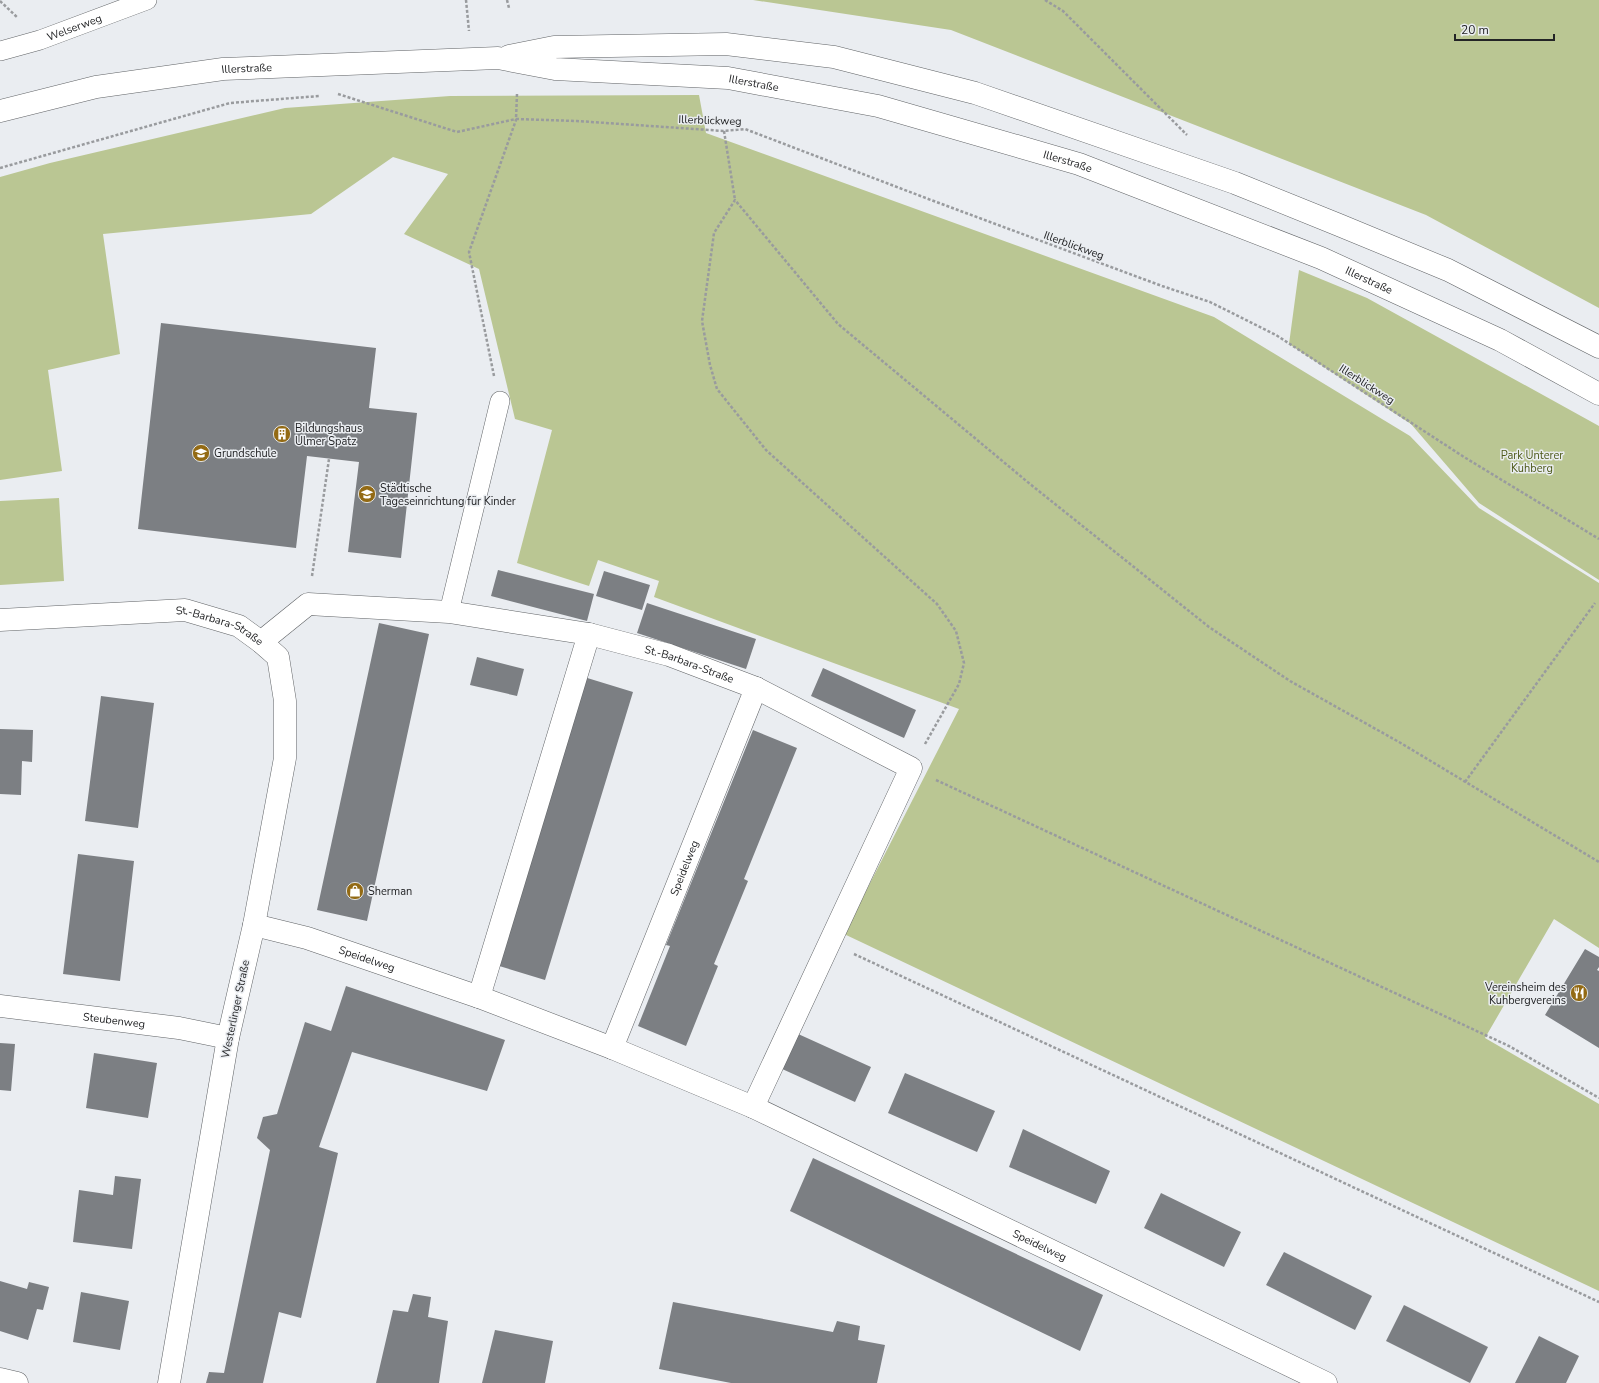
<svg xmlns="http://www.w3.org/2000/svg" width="1599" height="1383" viewBox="0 0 1599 1383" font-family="'Nunito Sans',sans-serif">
	<rect width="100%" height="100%" fill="#eaedf1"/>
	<!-- green -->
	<path fill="#bac693" d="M 753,0 L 1599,0 L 1599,308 L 1426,215 L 951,30 Z
		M 699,95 L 706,133 L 1214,317 L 1410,436 L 1479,508 L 1599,583 L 1599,948 L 1554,919 L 1485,1038 L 1599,1104 L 1599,1291 L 844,934 L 959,709 L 654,597 L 659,581 L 598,560 L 589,586 L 517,563 L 552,430 L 515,419 L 479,269 L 404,234 L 448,174 L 393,157 L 311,214 L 103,234 L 120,354 L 48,370 L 62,471 L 0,480 L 0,177 L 50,163 L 285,108 L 450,96 Z
		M 1299,270 L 1367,298 L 1599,426 L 1599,580 L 1479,503 L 1411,424 L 1289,344 Z
		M 59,498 L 64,581 L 0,585 L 0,501 Z"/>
	<!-- building -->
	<path fill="#7c7f83" d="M 161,323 L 376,348 L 369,408 L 417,413 L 401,558 L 348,552 L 359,462 L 307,456 L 296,548 L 138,529 Z
		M 498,570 L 594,594 L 587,621 L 491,596 Z
		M 604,571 L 650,585 L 642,610 L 596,596 Z
		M 647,603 L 756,639 L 746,669 L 637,633 Z
		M 379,623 L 429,634 L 367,921 L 317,910 Z
		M 477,657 L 524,669 L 517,696 L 470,685 Z
		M 823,668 L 916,710 L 904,738 L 811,696 Z
		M 584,677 L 633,692 L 545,980 L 496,965 Z
		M 101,696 L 154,703 L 138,828 L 85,821 Z
		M 0,729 L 33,730 L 32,762 L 22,761 L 21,795 L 0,794 Z
		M 753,730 L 797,748 L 744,879 L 748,881 L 714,964 L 718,966 L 686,1046 L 638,1026 L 670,946 L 666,945 Z
		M 78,854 L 134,861 L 120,981 L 63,974 Z
		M 1585,949 L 1599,957 L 1599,967 L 1597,970 L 1599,971 L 1599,1048 L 1545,1015 Z
		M 346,986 L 505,1040 L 487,1091 L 352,1052 L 319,1147 L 338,1153 L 301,1318 L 279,1312 L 263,1383 L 206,1383 L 209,1372 L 224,1373 L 270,1150 L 257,1138 L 263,1117 L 277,1114 L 305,1022 L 331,1031 Z
		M 796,1033 L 871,1067 L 855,1102 L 780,1068 Z
		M 0,1043 L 15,1044 L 11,1091 L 0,1090 Z
		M 94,1053 L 157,1063 L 148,1118 L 86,1108 Z
		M 905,1073 L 995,1111 L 977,1152 L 888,1113 Z
		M 1023,1129 L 1110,1171 L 1096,1204 L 1009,1167 Z
		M 813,1158 L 1103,1295 L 1080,1351 L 790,1211 Z
		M 115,1176 L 141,1179 L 132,1249 L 73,1242 L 79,1190 L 113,1195 Z
		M 1161,1193 L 1241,1232 L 1224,1267 L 1144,1228 Z
		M 1284,1252 L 1372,1296 L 1355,1330 L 1266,1285 Z
		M 0,1281 L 27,1289 L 29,1282 L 49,1287 L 43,1310 L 37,1309 L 28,1340 L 0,1331 Z
		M 81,1292 L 129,1301 L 120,1350 L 73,1342 Z
		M 413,1294 L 431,1297 L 428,1317 L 448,1321 L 439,1383 L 376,1383 L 393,1310 L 408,1312 Z
		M 673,1302 L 833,1332 L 837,1321 L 860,1326 L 858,1340 L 885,1345 L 877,1383 L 731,1383 L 659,1369 Z
		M 1404,1305 L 1488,1347 L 1470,1383 L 1386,1341 Z
		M 495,1330 L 553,1341 L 545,1383 L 482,1383 Z
		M 1539,1336 L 1579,1356 L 1566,1383 L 1515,1383 Z"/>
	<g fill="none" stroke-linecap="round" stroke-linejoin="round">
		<defs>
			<g id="service">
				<path id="s1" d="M 0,51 L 40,40 L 147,0"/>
				<path d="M 449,612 L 500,401"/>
			</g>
			<g id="minor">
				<path id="s2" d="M 0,620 L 185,610 L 239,626 L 261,642 L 278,657 L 285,701 L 285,758 L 254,925 L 228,1038 L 169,1383"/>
				<path id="s3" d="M 261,642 L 308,604 L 449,612 L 589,634 L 669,655 L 756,688 L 911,768 L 753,1107"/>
				<path id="s4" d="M 254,925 L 307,938 L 479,997 L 612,1048 L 753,1107 L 1326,1383"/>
				<path d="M 479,997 L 589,634"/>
				<path id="s5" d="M 0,1006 L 179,1028 L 228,1038"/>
				<path id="s6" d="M 612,1048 L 756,688"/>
				<path d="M 0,1379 L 17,1383"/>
			</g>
			<g id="secondary">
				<path d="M 509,56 L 554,47 L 726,44 L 834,57 L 975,93 L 1235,183 L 1339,225 L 1448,270 L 1599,347"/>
				<path id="s7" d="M 0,111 L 96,87 L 223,69 L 498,58 L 555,69 L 728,78 L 878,106 L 1079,164 L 1321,258 L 1500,340 L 1599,394"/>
			</g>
		</defs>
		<!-- service casing -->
		<use href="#service" stroke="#606366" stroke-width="20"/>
		<!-- minor casing -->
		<use href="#minor" stroke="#606366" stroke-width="23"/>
		<!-- secondary casing -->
		<use href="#secondary" stroke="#606366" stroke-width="23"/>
		<!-- path -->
		<path stroke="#999b9e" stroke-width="2.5" stroke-dasharray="3 2" stroke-linecap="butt" d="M 466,0 L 469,31
			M 507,0 L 509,8
			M 1045,0 L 1063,11 L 1187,135
			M 0,1 L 18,18
			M 338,94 L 457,132 L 516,119
			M 517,94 L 516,119 L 577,121 L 724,131 L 745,129 L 931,200 L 1162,286 L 1210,302 L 1276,335 L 1464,457 L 1599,539
			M 724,131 L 735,200
			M 0,168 L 230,103 L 319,96
			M 494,376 L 469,252 L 516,120
			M 312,576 L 329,459
			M 925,744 L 959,684 L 964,663 L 956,631 L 937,604 L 766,450 L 717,389 L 710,365 L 702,321 L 714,233 L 735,200 L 838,324 L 1030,484 L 1209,627 L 1290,681 L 1399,742 L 1599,862
			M 936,780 L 1509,1046 L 1599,1098
			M 1465,782 L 1595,603
			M 854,954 L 1599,1302"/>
		<!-- service -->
		<use href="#service" stroke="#fff" stroke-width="19"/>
		<!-- minor -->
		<use href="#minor" stroke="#fff" stroke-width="22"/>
		<!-- secondary -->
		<use href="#secondary" stroke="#fff" stroke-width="22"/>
	</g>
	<!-- icons -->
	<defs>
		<symbol id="building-disc" viewBox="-11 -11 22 22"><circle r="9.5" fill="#936a14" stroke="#eaedf1"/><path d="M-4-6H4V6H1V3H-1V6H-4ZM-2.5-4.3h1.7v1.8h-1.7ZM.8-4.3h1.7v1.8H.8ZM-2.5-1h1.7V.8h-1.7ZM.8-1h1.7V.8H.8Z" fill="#fff"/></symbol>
		<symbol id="school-disc" viewBox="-11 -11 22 22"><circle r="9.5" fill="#936a14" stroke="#eaedf1"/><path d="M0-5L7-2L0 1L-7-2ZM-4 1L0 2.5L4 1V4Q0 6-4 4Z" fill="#fff"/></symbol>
		<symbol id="shop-disc" viewBox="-11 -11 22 22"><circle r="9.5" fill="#936a14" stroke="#eaedf1"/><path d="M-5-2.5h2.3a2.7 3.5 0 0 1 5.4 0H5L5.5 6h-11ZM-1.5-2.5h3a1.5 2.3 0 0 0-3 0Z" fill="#fff"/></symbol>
		<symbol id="restaurant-disc" viewBox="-11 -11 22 22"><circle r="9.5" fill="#936a14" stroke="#eaedf1"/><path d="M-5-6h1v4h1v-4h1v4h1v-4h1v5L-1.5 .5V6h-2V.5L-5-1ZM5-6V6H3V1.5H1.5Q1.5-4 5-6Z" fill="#fff"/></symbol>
	</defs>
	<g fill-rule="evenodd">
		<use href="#building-disc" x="272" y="424" width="20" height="20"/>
		<use href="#school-disc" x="191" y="443" width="20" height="20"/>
		<use href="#school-disc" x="357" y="484" width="20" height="20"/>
		<use href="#shop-disc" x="345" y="881" width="20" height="20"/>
		<use href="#restaurant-disc" x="1569" y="983" width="20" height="20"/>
	</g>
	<g text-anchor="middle" stroke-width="3" stroke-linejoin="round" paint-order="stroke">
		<!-- street labels -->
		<g font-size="11" fill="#232426" stroke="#eaedf1">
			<text dy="4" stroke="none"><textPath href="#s1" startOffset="78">Welserweg</textPath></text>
			<text dy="4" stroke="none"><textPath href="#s7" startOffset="251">Illerstraße</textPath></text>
			<text dy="4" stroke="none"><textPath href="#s7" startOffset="760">Illerstraße</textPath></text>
			<text transform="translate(710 120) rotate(2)" y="4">Illerblickweg</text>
			<text dy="4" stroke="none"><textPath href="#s7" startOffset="1084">Illerstraße</textPath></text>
			<text transform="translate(1074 245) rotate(20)" y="4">Illerblickweg</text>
			<text dy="4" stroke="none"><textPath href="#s7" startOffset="1408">Illerstraße</textPath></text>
			<text transform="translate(1367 384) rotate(33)" y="4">Illerblickweg</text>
			<text dy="4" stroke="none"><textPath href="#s2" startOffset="223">St.-Barbara-Straße</textPath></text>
			<text dy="4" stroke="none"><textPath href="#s3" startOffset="448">St.-Barbara-Straße</textPath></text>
			<text dy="4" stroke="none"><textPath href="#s6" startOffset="194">Speidelweg</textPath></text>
			<text dy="4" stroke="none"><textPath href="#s4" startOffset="118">Speidelweg</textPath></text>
			<text transform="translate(235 1009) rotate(-78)" y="4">Westerlinger Straße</text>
			<text dy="4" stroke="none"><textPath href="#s5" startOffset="115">Steubenweg</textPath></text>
			<text dy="4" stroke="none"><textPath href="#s4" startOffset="850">Speidelweg</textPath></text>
		</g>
		<!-- poi labels -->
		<g font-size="11" fill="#232426" stroke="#eaedf1" text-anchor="start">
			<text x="295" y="432">Bildungshaus<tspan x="295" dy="13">Ulmer Spatz</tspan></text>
			<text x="214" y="457">Grundschule</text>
			<text x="380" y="492">Städtische<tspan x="380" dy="13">Tageseinrichtung für Kinder</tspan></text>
			<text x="368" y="895">Sherman</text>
			<text x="1566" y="991" text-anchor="end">Vereinsheim des<tspan x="1566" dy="13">Kuhbergvereins</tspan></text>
		</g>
		<!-- park labels -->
		<g font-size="11" fill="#4d5919" stroke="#eaedf1">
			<text x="1532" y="459">Park Unterer<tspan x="1532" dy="13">Kuhberg</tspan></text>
		</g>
	</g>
	<!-- scale -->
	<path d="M1455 34v6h99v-6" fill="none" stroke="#232426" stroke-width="2"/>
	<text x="1461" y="34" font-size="12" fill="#232426" stroke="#eaedf1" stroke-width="3" paint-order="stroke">20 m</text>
</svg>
